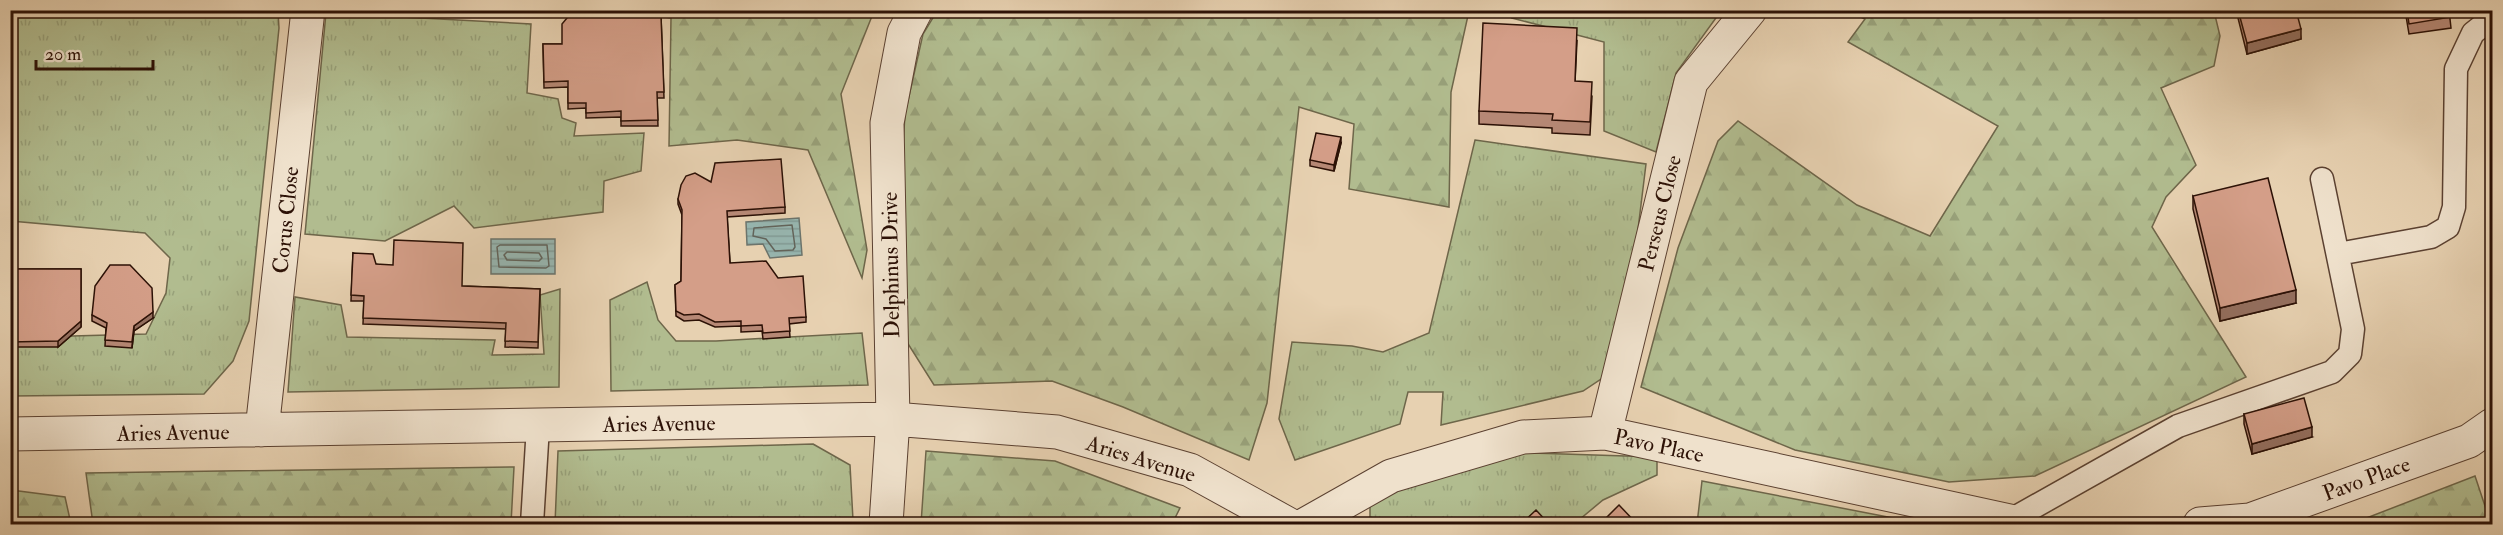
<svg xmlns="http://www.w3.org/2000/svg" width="2503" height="535" viewBox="0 0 2503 535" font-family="'IM FELL Double Pica',serif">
	<defs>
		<pattern id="grass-tufts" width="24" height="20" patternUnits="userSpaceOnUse" patternTransform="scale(1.5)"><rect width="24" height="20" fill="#b1bc8f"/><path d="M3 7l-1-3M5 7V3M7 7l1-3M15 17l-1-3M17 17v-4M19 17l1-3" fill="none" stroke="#98a17a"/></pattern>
		<pattern id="forest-firs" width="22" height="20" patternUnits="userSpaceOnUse" patternTransform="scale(1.5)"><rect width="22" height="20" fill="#b1bc8f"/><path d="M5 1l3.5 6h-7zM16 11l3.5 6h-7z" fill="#98a17a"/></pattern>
		<pattern id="water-rules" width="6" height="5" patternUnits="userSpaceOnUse" patternTransform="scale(1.5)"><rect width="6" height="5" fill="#97b6b0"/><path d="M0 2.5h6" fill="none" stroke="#829b96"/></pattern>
	</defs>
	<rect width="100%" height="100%" fill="#e7d1b1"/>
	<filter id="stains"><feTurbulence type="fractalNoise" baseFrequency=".00333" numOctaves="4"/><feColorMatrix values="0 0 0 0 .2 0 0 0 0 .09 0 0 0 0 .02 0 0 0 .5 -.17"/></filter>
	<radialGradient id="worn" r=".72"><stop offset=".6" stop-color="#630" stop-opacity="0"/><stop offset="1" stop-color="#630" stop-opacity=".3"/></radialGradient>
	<!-- grass -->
	<path fill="url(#grass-tufts)" stroke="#6e664a" stroke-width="1.5" d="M 1519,10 L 1721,11 L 1676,73 L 1656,152 L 1604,131 L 1604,42 L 1512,18 Z
		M 10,11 L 278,11 L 279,28 L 249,321 L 233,361 L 204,394 L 11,396 L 11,346 L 35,337 L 146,334 L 166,293 L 170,258 L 145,233 L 11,221 Z
		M 326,13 L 531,24 L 527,93 L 558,99 L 562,118 L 576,123 L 574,136 L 644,133 L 641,171 L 604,181 L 603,212 L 474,228 L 454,206 L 385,241 L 305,234 Z
		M 1475,140 L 1646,164 L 1633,270 L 1610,373 L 1583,391 L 1441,425 L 1443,392 L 1408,392 L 1400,424 L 1295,460 L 1279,419 L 1292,342 L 1352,346 L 1383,352 L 1429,333 Z
		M 647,282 L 658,320 L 676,341 L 716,341 L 862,333 L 868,385 L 611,391 L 610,300 Z
		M 560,289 L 559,387 L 288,392 L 295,297 L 341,305 L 347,337 L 495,340 L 492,355 L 544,354 L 540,295 Z
		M 813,444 L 850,465 L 853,520 L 800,524 L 555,524 L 558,451 Z
		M 1501,452 L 1657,457 L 1657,475 L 1603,500 L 1574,524 L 1370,524 L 1370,507 L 1388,490 Z"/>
	<!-- forest -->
	<path fill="url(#forest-firs)" stroke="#6e664a" stroke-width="1.5" d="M 626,11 L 874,11 L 841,94 L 867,250 L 862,278 L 808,150 L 737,140 L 669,146 L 671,18 Z
		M 937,11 L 1469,11 L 1451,92 L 1449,207 L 1349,189 L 1354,124 L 1299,107 L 1267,403 L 1249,460 L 1123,407 L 1052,381 L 934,385 L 905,339 L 901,179 L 905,114 L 923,34 Z
		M 1848,11 L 2214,11 L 2220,36 L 2214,66 L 2161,88 L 2196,165 L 2166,197 L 2152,227 L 2246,377 L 2035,476 L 1949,482 L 1795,450 L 1641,387 L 1678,248 L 1718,141 L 1738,121 L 1857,205 L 1930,236 L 1998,126 L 1848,42 L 1865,19 Z
		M 926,451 L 1055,461 L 1180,508 L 1172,524 L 921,524 Z
		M 514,467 L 511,524 L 93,524 L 86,473 Z
		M 2475,476 L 2491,524 L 2351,524 Z
		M 1702,481 L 1924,524 L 1697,524 Z
		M 11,490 L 65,497 L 71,524 L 11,524 Z"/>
	<!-- water -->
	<path fill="url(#water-rules)" stroke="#6c746c" stroke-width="1.5" d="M 799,218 L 802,255 L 770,258 L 763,244 L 747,245 L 746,222 Z
		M 491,239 L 555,239 L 555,274 L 491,274 Z"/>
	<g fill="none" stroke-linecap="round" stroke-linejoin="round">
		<!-- shore -->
		<path stroke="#62645b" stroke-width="1.5" d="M 792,225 L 795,247 L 793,250 L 775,251 L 766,239 L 753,236 L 754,228 Z
			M 500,245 L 547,245 L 549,266 L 546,268 L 499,267 L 497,247 Z
			M 507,252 L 539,253 L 542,258 L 539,261 L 507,260 L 504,255 Z"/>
		<defs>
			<path id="lane" d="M 2338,254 L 2431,237 L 2448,227 L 2454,207 L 2456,69 L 2473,33 L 2492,18
				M 2009,521 L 2178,426 L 2332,372 L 2350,354 L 2353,329 L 2322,179
				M 532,524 L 538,426"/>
			<path id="street" d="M 262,430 L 308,10
				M 1605,433 L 1691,82 L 1750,10
				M 10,434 L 893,419 L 1057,432 L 1190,470 L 1288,524
				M 886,524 L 893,419 L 887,123 L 904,33 L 916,10
				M 1306,524 L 1391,476 L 1523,437 L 1605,433 L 2024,524
				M 2200,524 L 2250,520 L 2469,441 L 2492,425"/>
		</defs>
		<!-- lane casing -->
		<use href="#lane" stroke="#5b4131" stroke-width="25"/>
		<!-- street casing -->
		<use href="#street" stroke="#5b4131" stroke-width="35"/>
		<!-- lane -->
		<use href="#lane" stroke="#efe1cc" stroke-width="22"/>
		<!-- street -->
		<use href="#street" stroke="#efe1cc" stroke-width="33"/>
	</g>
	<!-- wall -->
	<path fill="#b68875" stroke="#2c1106" stroke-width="1.5" d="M 2236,10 L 2296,10 L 2301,39 L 2247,54 Z
		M 2405,10 L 2449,10 L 2451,28 L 2409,34 Z
		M 661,16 L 664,98 L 657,98 L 658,126 L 621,126 L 621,117 L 586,118 L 586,108 L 568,109 L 568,87 L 544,88 L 543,44 L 562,44 L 616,17 Z
		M 1577,41 L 1575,82 L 1592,96 L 1590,135 L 1552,133 L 1552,128 L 1479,124 L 1479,111 Z
		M 1341,143 L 1334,171 L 1310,166 L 1310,160 Z
		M 711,182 L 785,207 L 785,213 L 727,217 L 730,263 L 806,317 L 806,322 L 789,324 L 790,337 L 763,339 L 762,331 L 741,332 L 741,326 L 715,327 L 699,320 L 684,321 L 676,316 L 675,285 L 681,281 L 682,215 L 678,204 L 678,199 Z
		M 2193,196 L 2296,303 L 2220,321 L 2193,209 Z
		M 353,253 L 376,264 L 462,286 L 540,289 L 538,348 L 505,347 L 506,329 L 363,324 L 364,301 L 351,301 Z
		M 10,269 L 81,269 L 81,327 L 58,347 L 10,347 Z
		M 92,315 L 153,318 L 134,331 L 132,348 L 105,346 L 106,328 L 92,321 Z
		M 2244,414 L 2312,437 L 2252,454 L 2244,424 Z"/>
	<!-- shaded-wall -->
	<path fill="#946f5f" stroke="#2c1106" stroke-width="1.5" d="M 2301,29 L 2301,39 L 2247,54 L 2247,43 Z
		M 1341,137 L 1341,143 L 1334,171 L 1334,165 Z
		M 2296,290 L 2296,303 L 2220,321 L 2220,308 Z
		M 153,312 L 153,318 L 134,331 L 132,348 L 134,326 Z
		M 81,321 L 81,327 L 58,347 L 58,341 Z
		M 2312,427 L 2312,437 L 2252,454 L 2252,444 Z"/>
	<!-- building -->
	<path fill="#d49e88" stroke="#2c1106" stroke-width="1.5" d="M 572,10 L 616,10 L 616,17 L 661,16 L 664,92 L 657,92 L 658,120 L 621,121 L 621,111 L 586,113 L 586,103 L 568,103 L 568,81 L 544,82 L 543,44 L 562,44 L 562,24 L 572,12 Z
		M 2238,10 L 2296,10 L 2301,29 L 2247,43 Z
		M 2407,10 L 2449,10 L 2451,17 L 2409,24 Z
		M 1483,23 L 1577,28 L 1575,81 L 1592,82 L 1590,122 L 1552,120 L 1553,114 L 1479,111 Z
		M 1316,133 L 1341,137 L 1334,165 L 1310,160 Z
		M 781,159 L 785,207 L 727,211 L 730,263 L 766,261 L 778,278 L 803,276 L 806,317 L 789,318 L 790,331 L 763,333 L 762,325 L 741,326 L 741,321 L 715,322 L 699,314 L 684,315 L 676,311 L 675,285 L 681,281 L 682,210 L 678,199 L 681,185 L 686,176 L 695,173 L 711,182 L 715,163 Z
		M 2268,178 L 2296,290 L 2220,308 L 2193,196 Z
		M 394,240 L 463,243 L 462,286 L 540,289 L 538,342 L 505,341 L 506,323 L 363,318 L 364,296 L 351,295 L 353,253 L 373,254 L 376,264 L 393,265 Z
		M 110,265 L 130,265 L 152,288 L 153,312 L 134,326 L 132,342 L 105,340 L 107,323 L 92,315 L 95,286 Z
		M 10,269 L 81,269 L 81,321 L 58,341 L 10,342 Z
		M 2304,398 L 2312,427 L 2252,444 L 2244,414 Z
		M 1619,505 L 1638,525 L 1599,525 Z
		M 1536,510 L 1550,525 L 1520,525 Z"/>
	<g text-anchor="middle" stroke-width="4.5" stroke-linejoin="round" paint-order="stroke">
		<!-- street labels -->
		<g font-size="22" fill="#2c1106" stroke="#efe1cc">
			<text transform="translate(1659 213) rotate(-76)" y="8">Perseus Close</text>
			<text transform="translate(285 220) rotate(-84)" y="8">Corus Close</text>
			<text transform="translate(890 265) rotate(-91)" y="8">Delphinus Drive</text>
			<text transform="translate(659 423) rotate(-1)" y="8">Aries Avenue</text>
			<text transform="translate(173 432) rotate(-1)" y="8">Aries Avenue</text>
			<text transform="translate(1659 445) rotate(12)" y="8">Pavo Place</text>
			<text transform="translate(1141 458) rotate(17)" y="8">Aries Avenue</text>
			<text transform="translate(2366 478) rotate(-20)" y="8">Pavo Place</text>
		</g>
	</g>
	<!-- margin -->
	<rect width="2503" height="535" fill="none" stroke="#e7d1b1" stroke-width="36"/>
	<rect x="12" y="12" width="2479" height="511" fill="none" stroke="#2c1106" stroke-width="3"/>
	<rect x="18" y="18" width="2467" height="499" fill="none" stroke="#2c1106" stroke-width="1.5"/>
	<!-- scale -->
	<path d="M36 60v9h117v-9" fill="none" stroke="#2c1106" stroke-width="3"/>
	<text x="45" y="60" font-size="18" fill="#2c1106" stroke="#efe1cc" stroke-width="4.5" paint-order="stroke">20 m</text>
	<rect width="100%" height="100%" filter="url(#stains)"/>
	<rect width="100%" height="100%" fill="url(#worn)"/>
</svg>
